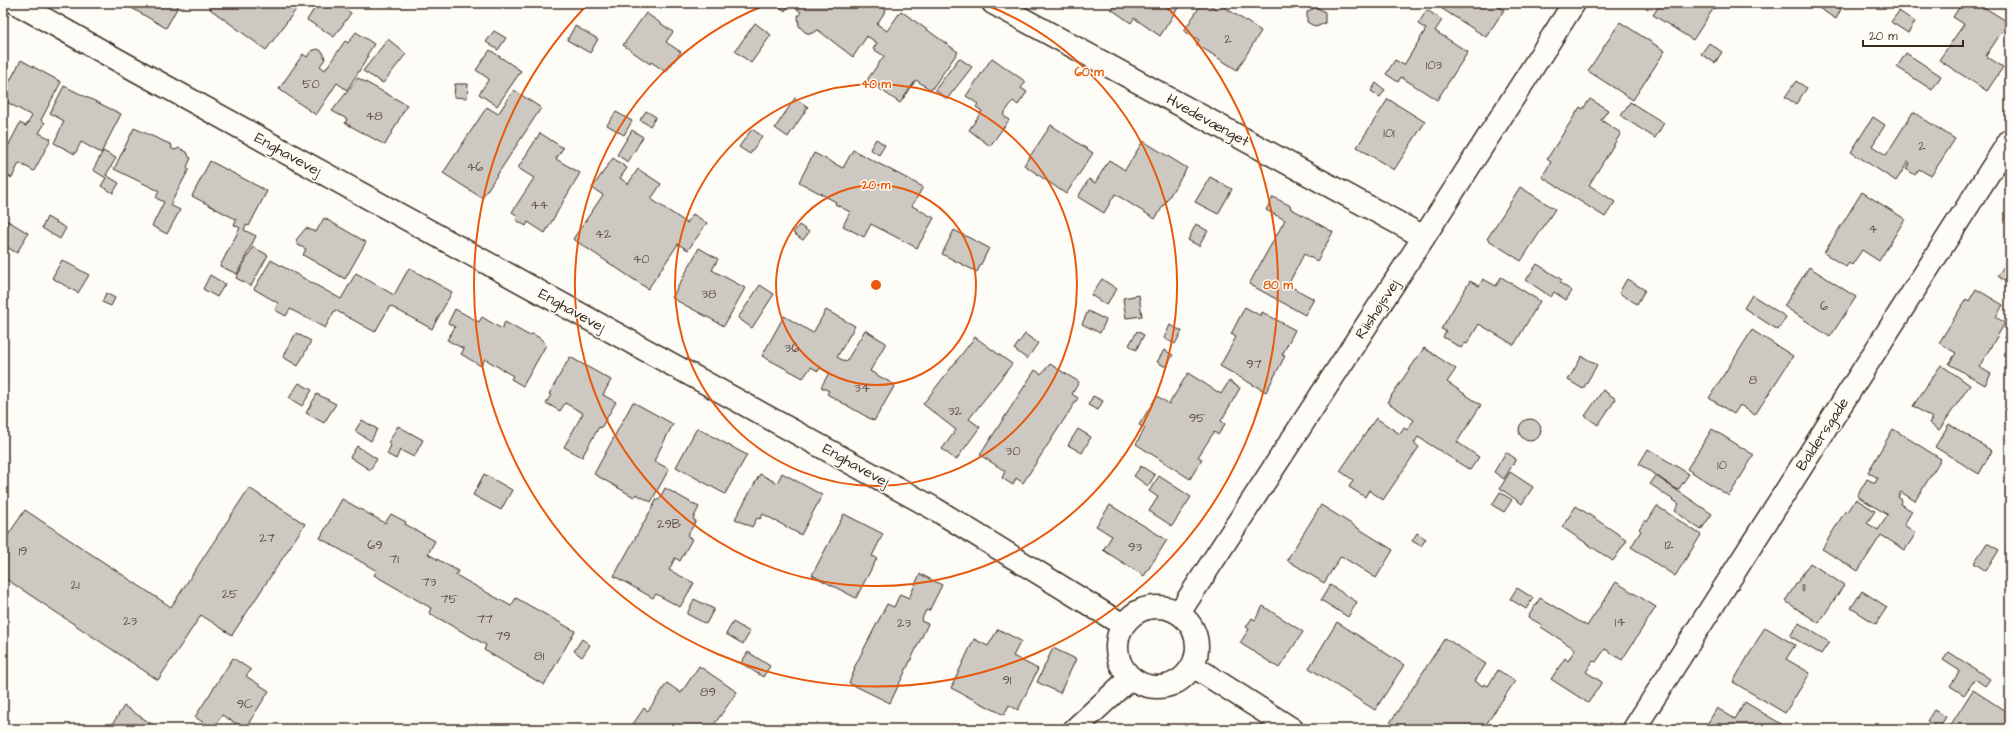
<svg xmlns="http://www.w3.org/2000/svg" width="2013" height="732" viewBox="0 0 2013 732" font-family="'Architects Daughter',sans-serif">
	<rect width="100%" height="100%" fill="#fdfcf7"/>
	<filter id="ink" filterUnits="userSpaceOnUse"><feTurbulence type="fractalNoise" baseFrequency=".025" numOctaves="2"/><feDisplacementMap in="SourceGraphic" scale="8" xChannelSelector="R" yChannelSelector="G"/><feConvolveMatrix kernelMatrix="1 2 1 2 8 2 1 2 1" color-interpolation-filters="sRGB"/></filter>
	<g filter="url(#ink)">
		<!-- building -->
		<path fill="#cdc8c2" stroke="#3b2a1e" d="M 123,3 L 180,3 L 166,28 Z
			M 215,3 L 301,3 L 266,50 L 210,9 Z
			M 318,3 L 337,3 L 351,13 L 334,37 L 307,20 Z
			M 775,3 L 877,3 L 886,10 L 877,24 L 887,31 L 901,11 L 958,52 L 931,90 L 916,80 L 900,103 L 867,80 L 884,56 L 873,49 L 877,43 L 867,36 L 853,57 L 818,30 L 810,34 L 805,32 L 799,26 L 798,16 L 801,12 L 790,4 L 785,11 Z
			M 1111,3 L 1181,3 L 1160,36 L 1134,18 L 1131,23 L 1111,9 L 1114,5 Z
			M 1202,3 L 1206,3 L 1218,10 L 1221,5 L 1261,31 L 1237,70 L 1196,44 L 1199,40 L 1184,31 Z
			M 1433,3 L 1493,3 L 1504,10 L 1486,37 Z
			M 1661,3 L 1717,3 L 1693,40 L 1653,15 Z
			M 1822,3 L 1831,3 L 1841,9 L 1836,19 L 1819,8 Z
			M 1962,3 L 1970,3 L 1976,7 L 1977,3 L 2008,22 L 1986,56 L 2003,67 L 1987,91 L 1939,60 L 1964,24 L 1953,17 Z
			M 1316,7 L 1325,12 L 1325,23 L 1316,27 L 1307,22 L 1307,12 Z
			M 1427,10 L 1442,20 L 1435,31 L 1468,52 L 1437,100 L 1401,77 L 1398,82 L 1386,74 L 1395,60 L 1404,65 L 1426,29 L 1418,24 Z
			M 1899,11 L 1915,22 L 1908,33 L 1891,22 Z
			M 646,13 L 673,32 L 666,42 L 681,52 L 666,72 L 651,62 L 650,64 L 623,45 Z
			M 1620,22 L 1665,51 L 1633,100 L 1588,71 Z
			M 755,23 L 771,35 L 751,63 L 735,51 Z
			M 575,26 L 598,39 L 590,53 L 567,40 Z
			M 494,31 L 506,38 L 498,50 L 486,42 Z
			M 356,32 L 374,44 L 367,55 L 368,57 L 347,90 L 337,83 L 316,115 L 279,89 L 303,54 L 307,57 L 311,51 L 318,49 L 323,52 L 325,59 L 320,66 L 325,70 L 345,41 L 348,43 Z
			M 388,39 L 406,54 L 383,83 L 363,71 Z
			M 1709,43 L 1722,52 L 1715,63 L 1701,54 Z
			M 490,50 L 521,71 L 497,106 L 479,94 L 489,79 L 476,70 Z
			M 1906,53 L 1941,76 L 1932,90 L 1897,67 Z
			M 959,58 L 972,67 L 947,99 L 935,90 Z
			M 992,58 L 1026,82 L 1021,88 L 1027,92 L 1018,105 L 1013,101 L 1003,115 L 1009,120 L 990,146 L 969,130 L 982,111 L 976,107 L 978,104 L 966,96 Z
			M 21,60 L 61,82 L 41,120 L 45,123 L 39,133 L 51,139 L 34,171 L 19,163 L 12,178 L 3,173 L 3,156 L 20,123 L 26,126 L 32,116 L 3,100 L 3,94 Z
			M 358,78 L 407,105 L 385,145 L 345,123 L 347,119 L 332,111 Z
			M 1796,81 L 1807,88 L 1796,104 L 1785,97 Z
			M 1376,83 L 1385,90 L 1380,97 L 1371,91 Z
			M 455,84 L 468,84 L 467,98 L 454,97 Z
			M 64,86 L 121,114 L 101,153 L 81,142 L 75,154 L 54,143 L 64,121 L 50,113 Z
			M 514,90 L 541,108 L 482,198 L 443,173 L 487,107 L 498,114 Z
			M 795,98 L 808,107 L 788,137 L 775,128 Z
			M 1388,99 L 1425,122 L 1394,170 L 1357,147 Z
			M 1590,99 L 1608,110 L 1601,120 L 1621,133 L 1589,185 L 1615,202 L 1605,217 L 1542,177 L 1551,162 L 1547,159 L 1580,107 L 1583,109 Z
			M 1630,102 L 1664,123 L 1655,138 L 1621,116 Z
			M 646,111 L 656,117 L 650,126 L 640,120 Z
			M 616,112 L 632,121 L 624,135 L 607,125 Z
			M 1913,112 L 1955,139 L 1931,176 L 1919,169 L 1915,175 L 1906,169 L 1910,163 L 1908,162 L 1896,181 L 1851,152 L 1873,117 L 1885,125 L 1872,146 L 1886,155 Z
			M 1051,125 L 1093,153 L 1066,194 L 1024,165 Z
			M 134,128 L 172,145 L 171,148 L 175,150 L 179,148 L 187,152 L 189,157 L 191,158 L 187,167 L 189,169 L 170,205 L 180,210 L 167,234 L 152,226 L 164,202 L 156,198 L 159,191 L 114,169 Z
			M 752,129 L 762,136 L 750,154 L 739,147 Z
			M 632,130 L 643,137 L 628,162 L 617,155 Z
			M 540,133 L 563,148 L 556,159 L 580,173 L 545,233 L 528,222 L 526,226 L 516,220 L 518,216 L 512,212 L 534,178 L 518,168 Z
			M 876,139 L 885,145 L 879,155 L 870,149 Z
			M 1143,141 L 1187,168 L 1155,219 L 1115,194 L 1104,213 L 1078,197 L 1089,179 L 1095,183 L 1109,160 L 1125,170 Z
			M 853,150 L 923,187 L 912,206 L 934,218 L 917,248 L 871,224 L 864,237 L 843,226 L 850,212 L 835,204 L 836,202 L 799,182 L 814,153 L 843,168 Z
			M 103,151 L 116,158 L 106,175 L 119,183 L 113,193 L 101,186 L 106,178 L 93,170 Z
			M 613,158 L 627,168 L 620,178 L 628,184 L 638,169 L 661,184 L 651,199 L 687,223 L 693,214 L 707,223 L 688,250 L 678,244 L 648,289 L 573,239 L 603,195 L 592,188 Z
			M 210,161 L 267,191 L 249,226 L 246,225 L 244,230 L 256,236 L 237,274 L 220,266 L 240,228 L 234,225 L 237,220 L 192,196 Z
			M 1210,177 L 1232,189 L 1218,214 L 1195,202 Z
			M 1520,187 L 1555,209 L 1521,261 L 1487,239 Z
			M 1862,192 L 1905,219 L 1879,261 L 1862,250 L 1852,265 L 1849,263 L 1846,267 L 1824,253 Z
			M 1273,197 L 1291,206 L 1290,208 L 1333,232 L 1317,261 L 1304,254 L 1288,285 L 1314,299 L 1305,315 L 1249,284 L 1285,220 L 1266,210 Z
			M 47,217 L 66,228 L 60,239 L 42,228 Z
			M 3,218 L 28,233 L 17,253 L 3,245 Z
			M 324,218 L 366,242 L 345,279 L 303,255 L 306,249 L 298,245 L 296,240 L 306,228 L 316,232 Z
			M 1196,224 L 1208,231 L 1199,246 L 1188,240 Z
			M 799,225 L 809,232 L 803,240 L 793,233 Z
			M 954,230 L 989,248 L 977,272 L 942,254 Z
			M 253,247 L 268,255 L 251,286 L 236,278 Z
			M 699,248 L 718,259 L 712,270 L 745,288 L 724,326 L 672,298 Z
			M 2010,256 L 2010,286 L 1998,276 Z
			M 62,260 L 89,275 L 78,293 L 52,278 Z
			M 271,260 L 341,299 L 356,273 L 394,295 L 409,268 L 452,292 L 432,329 L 390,306 L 375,332 L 335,310 L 325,328 L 290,309 L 286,316 L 275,310 L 278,303 L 254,289 Z
			M 1537,264 L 1562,280 L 1560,283 L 1572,291 L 1566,300 L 1554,292 L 1551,297 L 1526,280 Z
			M 1809,267 L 1856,297 L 1830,337 L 1784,306 Z
			M 210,275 L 225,284 L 217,297 L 203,289 Z
			M 1501,277 L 1540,301 L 1514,345 L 1479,324 L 1467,344 L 1465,343 L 1461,348 L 1443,337 L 1446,331 L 1441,329 L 1470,281 L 1479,286 L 1483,279 L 1496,286 Z
			M 1102,279 L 1117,289 L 1106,305 L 1091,295 Z
			M 1627,279 L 1645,290 L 1637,304 L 1619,293 Z
			M 760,285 L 774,294 L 752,328 L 738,318 Z
			M 1976,289 L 2003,305 L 1996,317 L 2005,323 L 1979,367 L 1991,374 L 1985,385 L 1949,364 L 1956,353 L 1939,343 L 1966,299 L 1969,301 Z
			M 106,293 L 115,298 L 111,306 L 102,302 Z
			M 1139,295 L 1142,316 L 1126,318 L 1123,298 Z
			M 1752,295 L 1786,317 L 1778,330 L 1744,308 Z
			M 1245,307 L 1261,316 L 1262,312 L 1295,330 L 1282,355 L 1285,356 L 1266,392 L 1220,366 L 1236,337 L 1231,334 Z
			M 455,309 L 479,322 L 482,317 L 502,329 L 505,322 L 528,335 L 533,334 L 541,339 L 546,345 L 523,386 L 511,379 L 513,376 L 485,359 L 481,366 L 461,354 L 464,349 L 447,340 L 455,327 L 448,323 Z
			M 826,310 L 855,326 L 837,357 L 846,362 L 865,330 L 886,343 L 870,371 L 895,385 L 874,421 L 827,394 L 829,391 L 821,387 L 829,373 L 820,368 L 818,371 L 811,367 L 803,378 L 762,356 L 784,316 L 813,333 Z
			M 1088,311 L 1106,320 L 1100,333 L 1082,324 Z
			M 1170,325 L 1182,331 L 1175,344 L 1164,338 Z
			M 1752,330 L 1793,356 L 1755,415 L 1740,405 L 1734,414 L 1709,398 Z
			M 1137,331 L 1144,335 L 1136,350 L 1129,345 Z
			M 296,333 L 311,341 L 298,366 L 283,357 Z
			M 1025,334 L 1038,343 L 1027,359 L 1014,349 Z
			M 975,337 L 1012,364 L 969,419 L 980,427 L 956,460 L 942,449 L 956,430 L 923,404 Z
			M 1424,348 L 1456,369 L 1447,382 L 1481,405 L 1457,442 L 1479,457 L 1470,470 L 1418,437 L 1414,443 L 1419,447 L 1383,500 L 1369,490 L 1365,497 L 1349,487 L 1353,480 L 1340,471 L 1376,418 L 1400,434 L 1404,428 L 1407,430 L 1414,420 L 1387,402 Z
			M 1164,350 L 1173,355 L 1166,367 L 1157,362 Z
			M 1582,356 L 1597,365 L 1583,389 L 1568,380 Z
			M 570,357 L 611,380 L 603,395 L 616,402 L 601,428 L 599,427 L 582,457 L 564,447 L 583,413 L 565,403 L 560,411 L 546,403 L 551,395 L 549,394 Z
			M 1050,364 L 1079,382 L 1072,394 L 1078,398 L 1023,483 L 1016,478 L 1013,485 L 1002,478 L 1005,471 L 980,455 L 1035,370 L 1041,374 Z
			M 1941,365 L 1970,385 L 1939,430 L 1929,423 L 1932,418 L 1913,406 Z
			M 1188,373 L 1221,394 L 1229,381 L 1240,388 L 1221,421 L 1225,424 L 1218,435 L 1214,432 L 1198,457 L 1202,459 L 1190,479 L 1136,444 L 1145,428 L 1139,425 L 1157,396 L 1169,404 Z
			M 299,383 L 312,390 L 302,406 L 289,398 Z
			M 1603,390 L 1616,399 L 1598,425 L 1585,416 Z
			M 317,394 L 336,404 L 324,423 L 306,413 Z
			M 1093,396 L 1103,401 L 1098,410 L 1088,405 Z
			M 633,402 L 673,424 L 654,461 L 669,469 L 651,502 L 636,494 L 634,497 L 594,474 Z
			M1519 430a11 11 0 1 1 22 0a11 11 0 1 1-22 0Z
			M 362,420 L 377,429 L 371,441 L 355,431 Z
			M 1949,424 L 1992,451 L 1979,474 L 1935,447 Z
			M 398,426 L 423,440 L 414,457 L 400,450 L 396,459 L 387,454 L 391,445 L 388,443 Z
			M 697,428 L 747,455 L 725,494 L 676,467 Z
			M 1078,429 L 1091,437 L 1082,453 L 1068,445 Z
			M 1712,429 L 1754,455 L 1729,496 L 1687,469 Z
			M 1893,429 L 1941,459 L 1915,501 L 1901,492 L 1898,497 L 1902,500 L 1900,504 L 1912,511 L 1904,525 L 1916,533 L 1905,550 L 1881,535 L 1858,571 L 1822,549 L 1846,510 L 1848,512 L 1856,499 L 1875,511 L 1867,523 L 1878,530 L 1888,515 L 1857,496 L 1867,479 L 1875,483 L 1878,478 L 1868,472 Z
			M 357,446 L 377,459 L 370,470 L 350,457 Z
			M 1648,449 L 1689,474 L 1678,490 L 1639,464 Z
			M 1506,452 L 1516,459 L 1504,479 L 1494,472 Z
			M 1141,466 L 1155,475 L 1148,486 L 1134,476 Z
			M 1510,472 L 1533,487 L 1522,504 L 1500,488 Z
			M 782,473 L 822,495 L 801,535 L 763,514 L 760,519 L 757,518 L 752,527 L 735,519 L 760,474 L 777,483 Z
			M 484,474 L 512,490 L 501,510 L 473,495 Z
			M 1159,476 L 1191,497 L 1172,526 L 1149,511 L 1158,497 L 1149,491 Z
			M 1656,476 L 1712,514 L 1701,530 L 1675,511 L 1679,504 L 1650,484 Z
			M 249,488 L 305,524 L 232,635 L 201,615 L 158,680 L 3,577 L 3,532 L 8,535 L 25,510 L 171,607 Z
			M 665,488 L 699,507 L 693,519 L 696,521 L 687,536 L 692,539 L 680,561 L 675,558 L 669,570 L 694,583 L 680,607 L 656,594 L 653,598 L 614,576 L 657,499 L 659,500 Z
			M 1500,492 L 1512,500 L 1504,512 L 1492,505 Z
			M 342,499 L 385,523 L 391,514 L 406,522 L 405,524 L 435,541 L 428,554 L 458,571 L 456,575 L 511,606 L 516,598 L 575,631 L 544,685 L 484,650 L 486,645 L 429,613 L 431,608 L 374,575 L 377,571 L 320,538 Z
			M 1110,505 L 1167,540 L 1144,576 L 1103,550 L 1112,536 L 1096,526 Z
			M 1321,505 L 1393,550 L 1376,578 L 1341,556 L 1324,583 L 1287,560 Z
			M 1576,506 L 1627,540 L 1613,561 L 1562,527 Z
			M 1657,506 L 1701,535 L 1675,576 L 1631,547 L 1641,531 L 1639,529 L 1645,520 L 1647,522 Z
			M 844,514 L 883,534 L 872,556 L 877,558 L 856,598 L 812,575 Z
			M 1417,533 L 1426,539 L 1421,546 L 1412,541 Z
			M 1987,543 L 1999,550 L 1986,571 L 1974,563 Z
			M 1810,563 L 1844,585 L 1819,623 L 1785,601 Z
			M 920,574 L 942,585 L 929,611 L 926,610 L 921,621 L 928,624 L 890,703 L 849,683 L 855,669 L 854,668 L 887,604 L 894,607 L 900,594 L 909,598 Z
			M 1616,582 L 1656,607 L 1622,660 L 1605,649 L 1596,662 L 1593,661 L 1586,672 L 1602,682 L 1588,703 L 1551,679 L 1565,658 L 1568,661 L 1575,649 L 1541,627 L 1542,625 L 1528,617 L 1540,598 L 1587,626 Z
			M 1330,585 L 1357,602 L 1348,617 L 1321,600 Z
			M 1517,588 L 1533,598 L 1526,609 L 1510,599 Z
			M 1862,591 L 1887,607 L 1876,624 L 1851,608 Z
			M 694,599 L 714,609 L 706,624 L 687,614 Z
			M 1263,606 L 1303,632 L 1279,668 L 1240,643 L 1249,629 L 1246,627 L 1252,618 L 1255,620 Z
			M 733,622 L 750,632 L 743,644 L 726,634 Z
			M 1337,622 L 1404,665 L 1375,710 L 1309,668 Z
			M 1799,623 L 1829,642 L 1821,654 L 1790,636 Z
			M 1765,627 L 1795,645 L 1786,659 L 1810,673 L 1785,713 L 1733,682 Z
			M 998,629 L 1021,641 L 1013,656 L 1038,669 L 1018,710 L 1009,705 L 1004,715 L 951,688 L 974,639 L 988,646 Z
			M 1445,638 L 1486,664 L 1475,681 L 1483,686 L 1484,684 L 1488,686 L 1498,670 L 1515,681 L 1483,729 L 1386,729 Z
			M 582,639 L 590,645 L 582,657 L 574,651 Z
			M 1053,648 L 1076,659 L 1060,693 L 1037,682 Z
			M 748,652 L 770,666 L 763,677 L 741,663 Z
			M 1949,652 L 1990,679 L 1985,686 L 1975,679 L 1964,695 L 1950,686 L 1960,671 L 1943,660 Z
			M 233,658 L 251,670 L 246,676 L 269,691 L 245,729 L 222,715 L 213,729 L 195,717 Z
			M 699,666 L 737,692 L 711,729 L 635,729 L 631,727 L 644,708 L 648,711 L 667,683 L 681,693 Z
			M 1973,690 L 2010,714 L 2010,729 L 1955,729 L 1950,726 Z
			M 1745,702 L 1786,727 L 1785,729 L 1704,729 L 1717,708 L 1735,719 Z
			M 124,706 L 158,728 L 157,729 L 109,729 Z
			M 1934,710 L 1946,717 L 1939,728 L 1927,721 Z"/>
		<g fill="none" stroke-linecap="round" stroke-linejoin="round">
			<defs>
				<path id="minor" d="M 16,3 L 123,63 L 935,509 L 1123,625
					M 993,3 L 1424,237
					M1117 647a40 40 0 1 1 80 0a40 40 0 1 1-80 0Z
					M 1179,613 L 1424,237 L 1574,3
					M 1193,666 L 1292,729
					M 1075,729 L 1130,678
					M 1634,729 L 2010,140"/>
			</defs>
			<!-- minor casing -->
			<use href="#minor" stroke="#3b2a1e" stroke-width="25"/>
			<!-- minor -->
			<use href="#minor" stroke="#fdfcf7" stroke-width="22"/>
		</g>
	</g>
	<!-- distance rings -->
	<g fill="none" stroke="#e8590c" stroke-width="2">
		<circle cx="876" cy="285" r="100"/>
		<circle cx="876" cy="285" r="201"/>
		<path d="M981 3A301 301 0 1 1 771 3"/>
		<path d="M1163 3A402 402 0 1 1 589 3"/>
	</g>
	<g text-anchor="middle" stroke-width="3" stroke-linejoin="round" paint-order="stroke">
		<!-- number labels -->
		<g font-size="13" fill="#605247">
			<text x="1228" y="43">2</text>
			<text x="1434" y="69">103</text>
			<text x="311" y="88">50</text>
			<text x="374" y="120">48</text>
			<text x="1389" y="137">101</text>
			<text x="1922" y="150">2</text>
			<text x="475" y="171">46</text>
			<text x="539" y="209">44</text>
			<text x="1873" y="233">4</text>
			<text x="603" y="238">42</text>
			<text x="641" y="263">40</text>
			<text x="709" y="298">38</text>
			<text x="1824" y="310">6</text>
			<text x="792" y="352">36</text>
			<text x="1254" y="368">97</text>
			<text x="1753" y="384">8</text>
			<text x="862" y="392">34</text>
			<text x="955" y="415">32</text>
			<text x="1197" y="422">95</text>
			<text x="1013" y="455">30</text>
			<text x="1722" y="469">10</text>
			<text x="669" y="528">29B</text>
			<text x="267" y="542">27</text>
			<text x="375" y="549">69</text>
			<text x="1669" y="549">12</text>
			<text x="1135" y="551">93</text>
			<text x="23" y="555">19</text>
			<text x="394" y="563">71</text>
			<text x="429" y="586">73</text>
			<text x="75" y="589">21</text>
			<text x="1804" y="591">11</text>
			<text x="230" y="598">25</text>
			<text x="449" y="603">75</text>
			<text x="485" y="623">77</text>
			<text x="130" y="625">23</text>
			<text x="1620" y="626">14</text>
			<text x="904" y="627">23</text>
			<text x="503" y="640">79</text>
			<text x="539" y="660">81</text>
			<text x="1007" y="684">91</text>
			<text x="708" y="696">89</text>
			<text x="245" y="708">9C</text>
		</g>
		<!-- street labels -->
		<g font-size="15" fill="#3b2a1e" stroke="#fdfcf7">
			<text transform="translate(1208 120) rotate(29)" y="5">Hvedevænget</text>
			<text transform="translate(288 154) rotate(29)" y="5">Enghavevej</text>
			<text transform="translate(1377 309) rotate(-57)" y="5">Riishøjsvej</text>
			<text transform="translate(572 310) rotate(29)" y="5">Enghavevej</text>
			<text transform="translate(1822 434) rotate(-57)" y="5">Baldersgade</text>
			<text transform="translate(856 465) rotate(29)" y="5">Enghavevej</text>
		</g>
	</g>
	<circle cx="876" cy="285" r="6" fill="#e8590c" stroke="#fdfcf7" stroke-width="2"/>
	<g font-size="12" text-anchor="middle" font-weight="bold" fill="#e8590c" stroke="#fdfcf7" stroke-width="3" stroke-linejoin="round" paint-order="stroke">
		<text x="1089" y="76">60 m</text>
		<text x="876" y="88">40 m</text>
		<text x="876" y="189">20 m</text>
		<text x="1278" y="289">80 m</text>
	</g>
	<!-- margin -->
	<rect width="2013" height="732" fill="none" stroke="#fdfcf7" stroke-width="16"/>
	<rect x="8" y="8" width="1997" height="716" fill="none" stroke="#3b2a1e" stroke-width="1.5" filter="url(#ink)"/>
	<!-- scale -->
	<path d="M1863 40v6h100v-6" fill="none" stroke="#3b2a1e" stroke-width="2"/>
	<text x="1869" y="40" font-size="12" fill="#3b2a1e" stroke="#fdfcf7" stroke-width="3" paint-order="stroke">20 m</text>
</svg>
